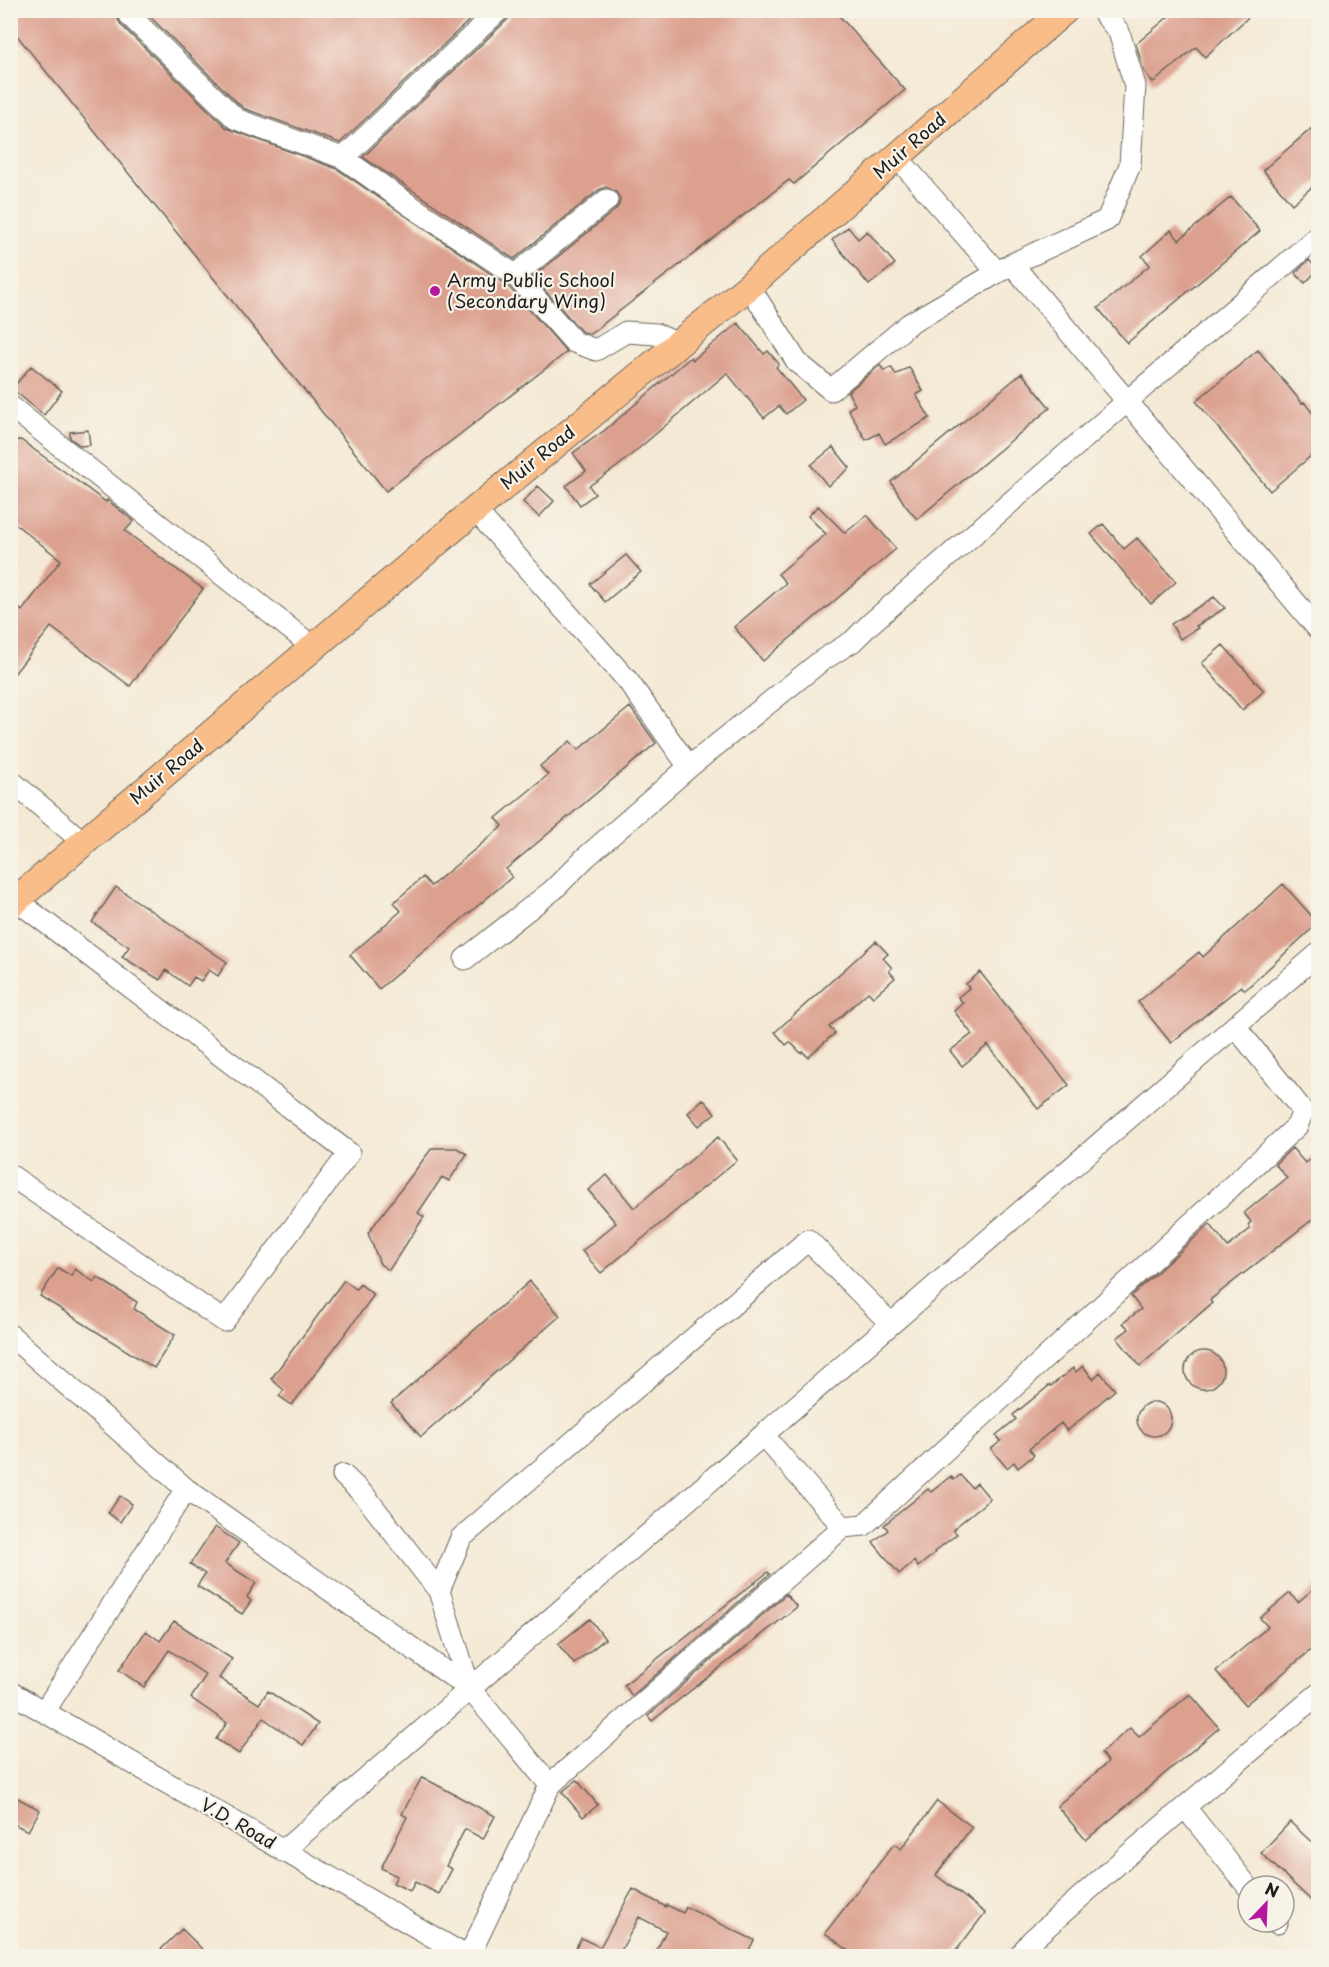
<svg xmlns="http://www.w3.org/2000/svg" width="1329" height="1967" viewBox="0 0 1329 1967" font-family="'Playpen Sans',sans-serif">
	<rect width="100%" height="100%" fill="#f7f3e8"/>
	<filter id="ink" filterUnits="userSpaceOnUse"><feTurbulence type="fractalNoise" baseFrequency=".0167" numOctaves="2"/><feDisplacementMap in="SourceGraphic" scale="12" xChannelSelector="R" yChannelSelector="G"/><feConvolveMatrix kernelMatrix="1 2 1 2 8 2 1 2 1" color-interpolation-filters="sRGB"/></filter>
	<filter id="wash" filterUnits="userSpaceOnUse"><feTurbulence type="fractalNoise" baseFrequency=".008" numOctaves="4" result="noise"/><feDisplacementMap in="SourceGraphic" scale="24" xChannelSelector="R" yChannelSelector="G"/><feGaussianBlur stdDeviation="1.35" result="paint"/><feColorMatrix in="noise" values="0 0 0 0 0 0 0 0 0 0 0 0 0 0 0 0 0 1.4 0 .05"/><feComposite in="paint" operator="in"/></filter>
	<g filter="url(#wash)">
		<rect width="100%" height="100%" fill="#f4e9d4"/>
		<g id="blocks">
			<!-- building -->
			<path fill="#dca08f" d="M 10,10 L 119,10 L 118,19 L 121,25 L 227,128 L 337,169 L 507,285 L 567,352 L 386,491 L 10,27 Z
				M 143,10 L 480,10 L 340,143 L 243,108 Z
				M 511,10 L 834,10 L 905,90 L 794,184 L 789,180 L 590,334 L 581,331 L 533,277 L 615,210 L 619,205 L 620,199 L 616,192 L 606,187 L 599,190 L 514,259 L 363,157 L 508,19 Z
				M 1162,10 L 1256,10 L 1205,57 L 1196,47 L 1153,83 L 1144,71 L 1136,44 L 1168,17 Z
				M 1318,123 L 1318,182 L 1292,204 L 1263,170 Z
				M 1231,197 L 1260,231 L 1127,343 L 1098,308 L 1150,265 L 1142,256 L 1171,230 L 1179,240 Z
				M 848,227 L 858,239 L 867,231 L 895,264 L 869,285 L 832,240 Z
				M 1309,260 L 1318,270 L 1305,283 L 1295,273 Z
				M 738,323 L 764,354 L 768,351 L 779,364 L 776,367 L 803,400 L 786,414 L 779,406 L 764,418 L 727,373 L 617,467 L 589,486 L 595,494 L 580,505 L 566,486 L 586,471 L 573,453 L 605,430 L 691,357 L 693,360 Z
				M 1258,350 L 1302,403 L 1304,402 L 1318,420 L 1318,450 L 1270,491 L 1196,401 Z
				M 880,365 L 884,371 L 891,367 L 896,375 L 909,367 L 923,391 L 916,395 L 930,418 L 885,444 L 879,433 L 866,440 L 848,409 L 855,405 L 848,392 Z
				M 31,366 L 62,391 L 44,415 L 12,389 Z
				M 1022,373 L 1050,408 L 917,519 L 905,505 L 891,482 Z
				M 88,430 L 90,445 L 81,446 L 70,438 L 70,432 Z
				M 21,440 L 106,502 L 107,500 L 134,521 L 125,531 L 203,589 L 130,686 L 51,627 L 10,679 L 10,600 L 22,611 L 61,560 L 10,520 L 10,441 Z
				M 833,447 L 850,468 L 828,486 L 811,465 Z
				M 538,486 L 554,501 L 539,517 L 523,502 Z
				M 818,506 L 845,533 L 867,515 L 896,549 L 763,661 L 734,627 L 786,583 L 778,574 L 826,534 L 808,516 Z
				M 1103,524 L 1124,549 L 1137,538 L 1176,582 L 1151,604 L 1091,534 Z
				M 626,555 L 641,572 L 605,602 L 590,584 Z
				M 1214,597 L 1225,608 L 1196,626 L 1198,628 L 1180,639 L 1171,624 Z
				M 1223,645 L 1264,691 L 1242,710 L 1202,663 Z
				M 630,707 L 656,743 L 506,869 L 512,877 L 379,989 L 350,955 L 401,911 L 394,902 L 423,877 L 431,886 L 503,826 L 496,818 L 548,775 L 540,766 L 570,741 L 578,750 Z
				M 1283,884 L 1318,923 L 1245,990 L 1241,986 L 1171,1043 L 1138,1002 L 1199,952 L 1203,957 Z
				M 116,887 L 227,962 L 218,976 L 209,970 L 201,981 L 194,977 L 188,986 L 166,970 L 160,980 L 122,957 L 129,947 L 92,922 Z
				M 876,941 L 888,954 L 883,958 L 892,968 L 889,971 L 895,978 L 873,997 L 868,992 L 829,1027 L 835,1033 L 808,1057 L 803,1052 L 801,1053 L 790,1042 L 786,1045 L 775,1032 Z
				M 980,972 L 1069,1085 L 1038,1109 L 988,1045 L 962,1066 L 950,1051 L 972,1034 L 954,1011 L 963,1003 L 958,997 L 969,988 L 966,984 Z
				M 703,1099 L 715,1113 L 699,1126 L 688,1113 Z
				M 718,1137 L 737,1160 L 601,1273 L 582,1251 L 616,1223 L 588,1190 L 607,1175 L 634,1208 Z
				M 432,1148 L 457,1148 L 467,1154 L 449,1181 L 442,1177 L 418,1213 L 424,1217 L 389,1270 L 380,1264 L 368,1233 Z
				M 1292,1148 L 1305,1163 L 1318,1152 L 1318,1215 L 1210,1300 L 1212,1303 L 1140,1366 L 1117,1338 L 1129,1329 L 1123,1323 L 1141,1309 L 1131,1296 L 1210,1224 L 1228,1247 L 1250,1229 L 1248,1225 L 1251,1222 L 1244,1213 L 1287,1178 L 1275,1164 Z
				M 58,1268 L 71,1276 L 75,1269 L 94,1282 L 97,1277 L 137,1302 L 134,1309 L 175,1335 L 154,1368 L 40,1296 Z
				M 344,1280 L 356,1289 L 360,1284 L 374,1295 L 292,1405 L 279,1396 L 284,1390 L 271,1379 Z
				M 530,1281 L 560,1316 L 421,1437 L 391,1403 Z
				M1185 1370a19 19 0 1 1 38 0a19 19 0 1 1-38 0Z
				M 1083,1366 L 1093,1379 L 1100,1372 L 1115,1390 L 1067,1431 L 1061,1423 L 1029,1449 L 1034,1455 L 1018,1468 L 1014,1462 L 1007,1468 L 991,1449 L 1001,1441 L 996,1435 L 1016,1419 L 1013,1415 L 1050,1385 L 1051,1386 L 1073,1368 L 1076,1372 Z
				M1137 1419a17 17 0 1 1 34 0a17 17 0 1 1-34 0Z
				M 960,1475 L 972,1488 L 977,1483 L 990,1499 L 958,1525 L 953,1530 L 957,1534 L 934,1552 L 935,1553 L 918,1567 L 914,1561 L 899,1574 L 873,1542 L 888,1530 L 884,1525 L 928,1489 L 931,1492 L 951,1476 L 954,1480 Z
				M 120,1496 L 132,1504 L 120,1522 L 108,1513 Z
				M 215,1527 L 239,1543 L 225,1563 L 256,1583 L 247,1597 L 251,1601 L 242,1614 L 197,1586 L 205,1574 L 190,1564 Z
				M 768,1572 L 770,1574 L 632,1696 L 624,1685 Z
				M 1318,1585 L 1318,1644 L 1245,1705 L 1216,1671 L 1268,1627 L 1260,1618 L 1290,1593 L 1298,1602 Z
				M 786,1594 L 797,1607 L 652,1721 L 648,1716 Z
				M 590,1619 L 605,1639 L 574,1664 L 558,1644 Z
				M 174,1621 L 232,1659 L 219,1678 L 259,1704 L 268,1691 L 318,1724 L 303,1745 L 263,1718 L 239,1754 L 216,1739 L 227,1723 L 191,1698 L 206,1675 L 169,1650 L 144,1687 L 119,1670 L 146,1631 L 160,1641 Z
				M 1190,1694 L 1219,1728 L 1086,1840 L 1057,1806 L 1108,1762 L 1101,1753 L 1130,1728 L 1139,1737 Z
				M 422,1777 L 495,1816 L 483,1839 L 465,1829 L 446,1866 L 452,1869 L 439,1894 L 415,1882 L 410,1891 L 393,1883 L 397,1876 L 381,1868 L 407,1817 L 402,1814 Z
				M 577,1780 L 598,1805 L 583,1817 L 562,1792 Z
				M 10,1794 L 40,1810 L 28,1831 L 10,1822 Z
				M 937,1801 L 972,1827 L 936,1875 L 985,1913 L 952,1956 L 856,1956 L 825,1933 L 894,1844 L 901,1849 Z
				M 1290,1822 L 1318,1848 L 1318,1907 L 1261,1853 Z
				M 633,1889 L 666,1907 L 667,1905 L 683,1913 L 686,1907 L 754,1940 L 746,1956 L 654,1956 L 666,1931 L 639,1917 L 618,1956 L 584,1956 L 574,1951 L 581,1938 L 600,1947 Z
				M 182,1929 L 209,1956 L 154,1956 Z"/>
		</g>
	</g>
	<g filter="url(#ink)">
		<use href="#blocks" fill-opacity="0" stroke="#68645c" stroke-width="1.5"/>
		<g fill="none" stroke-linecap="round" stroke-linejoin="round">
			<defs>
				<path id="minor" d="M 130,16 L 236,119 L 343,158 L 411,206 L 515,275
					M 897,157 L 997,272
					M 343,158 L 499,10
					M 607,200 L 515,275 L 574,342 L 596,350 L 626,332 L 656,334 L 678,344
					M 1012,264 L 1318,629
					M 749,286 L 797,362 L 831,390 L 909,324 L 1012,264 L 1107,220 L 1130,165 L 1135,86 L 1119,32 L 1101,10
					M 10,406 L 313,647
					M 475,510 L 628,681 L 689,767
					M 10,780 L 83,842
					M 465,959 L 553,890 L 585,858 L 689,767 L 821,661 L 853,641 L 870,624 L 1318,236
					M 10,1175 L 224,1321 L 349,1153 L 16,900
					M 10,1335 L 186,1489 L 470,1689 L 550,1785 L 469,1956
					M 763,1435 L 843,1527
					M 343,1475 L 365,1496 L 439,1591
					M 470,1689 L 439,1591 L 461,1538 L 808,1240 L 891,1324
					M 10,1692 L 466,1956
					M 44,1712 L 186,1489
					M 550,1785 L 843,1527 L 864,1525 L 1297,1126 L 1303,1111 L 1235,1026
					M 1185,1807 L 1248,1887
					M 283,1851 L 1318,954
					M 1276,1922 L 1277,1923
					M 1019,1956 L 1032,1940 L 1120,1862 L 1318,1694"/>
				<path id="major" d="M 10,905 L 475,510 L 749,286 L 1065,10"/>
			</defs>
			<!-- minor casing -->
			<use href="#minor" stroke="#68645c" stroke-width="23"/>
			<!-- major casing -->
			<use href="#major" stroke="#68645c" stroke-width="29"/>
			<!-- minor -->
			<use href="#minor" stroke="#fff" stroke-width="21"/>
			<!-- major -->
			<use href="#major" stroke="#f8bd89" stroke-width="27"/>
		</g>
	</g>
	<!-- markers -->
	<circle fill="#b5179e" stroke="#f7f3e8" stroke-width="2" cx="435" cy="291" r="6"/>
	<g text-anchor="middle" stroke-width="4.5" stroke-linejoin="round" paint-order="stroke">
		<!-- street labels -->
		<g font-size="18" fill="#1c1c1c" stroke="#f7f3e8">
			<text transform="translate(910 146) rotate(-41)" y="6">Muir Road</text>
			<text transform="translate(538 458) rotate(-39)" y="6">Muir Road</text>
			<text transform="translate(167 772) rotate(-40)" y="6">Muir Road</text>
			<text transform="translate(238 1824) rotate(30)" y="6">V.D. Road</text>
		</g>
		<!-- poi labels -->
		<g font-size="18" fill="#1c1c1c" stroke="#f7f3e8" text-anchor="start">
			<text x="447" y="287">Army Public School<tspan x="447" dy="21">(Secondary Wing)</tspan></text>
		</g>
	</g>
	<!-- margin -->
	<rect width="1329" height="1967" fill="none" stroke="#f7f3e8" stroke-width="36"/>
	<!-- north arrow -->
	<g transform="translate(1266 1904) rotate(23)"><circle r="28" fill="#f7f3e8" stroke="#9f9d96" stroke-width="1.5"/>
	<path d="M0-4.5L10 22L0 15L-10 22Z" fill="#b5179e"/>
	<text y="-9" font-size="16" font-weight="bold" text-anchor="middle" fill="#1c1c1c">N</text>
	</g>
</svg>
